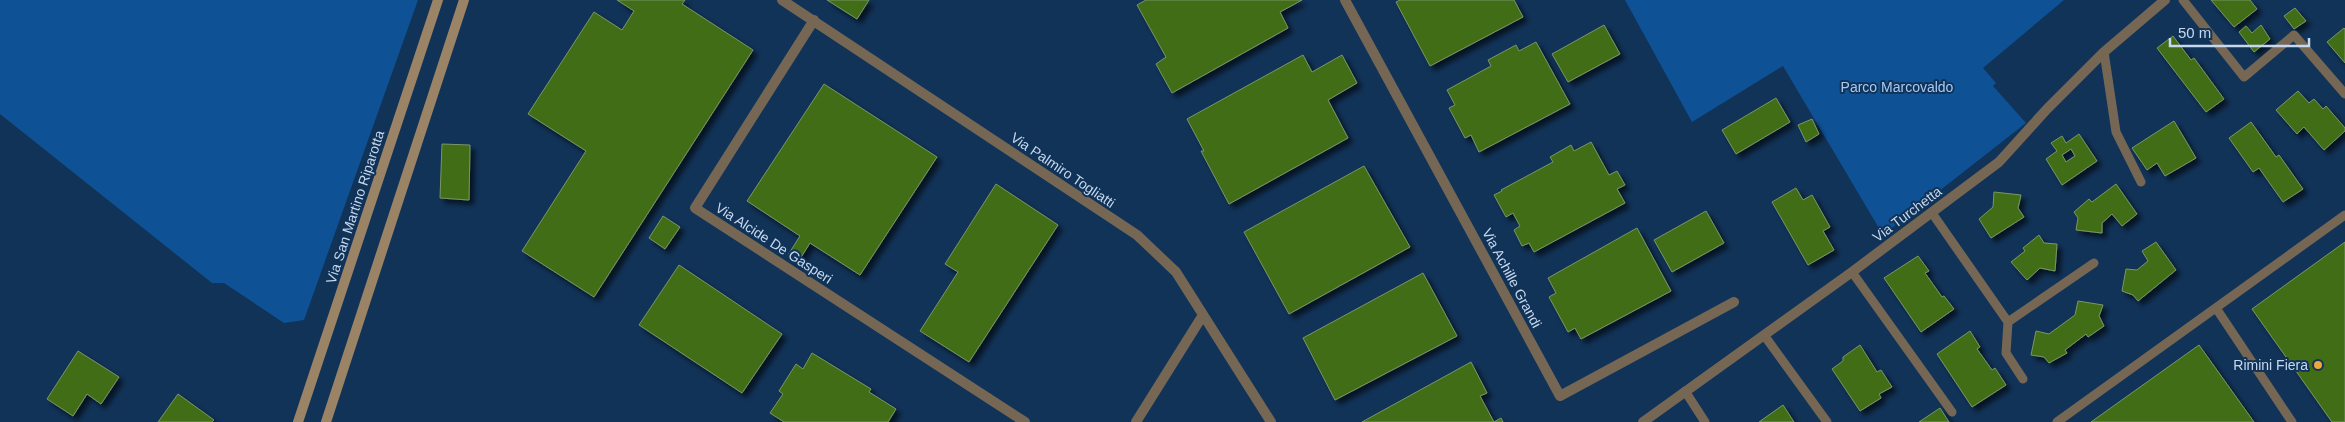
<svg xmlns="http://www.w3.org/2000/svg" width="2345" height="422" viewBox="0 0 2345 422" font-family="Helvetica,sans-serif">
	<defs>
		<filter id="shadow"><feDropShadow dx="4.5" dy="4.5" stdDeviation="2.5" flood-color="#0009"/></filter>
	</defs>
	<rect width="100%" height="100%" fill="#113358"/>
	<!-- green -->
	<path fill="#0e5295" d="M 0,0 L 418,0 L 304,320 L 284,323 L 224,283 L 212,283 L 0,114 Z
		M 1625,0 L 2064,0 L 1983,68 L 1996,83 L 1993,86 L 2026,123 L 1883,235 L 1783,66 L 1692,122 Z"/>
	<!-- building -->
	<path fill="#406d13" stroke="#799666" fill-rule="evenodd" filter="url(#shadow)" d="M 617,0 L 685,0 L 682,4 L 753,50 L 594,297 L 522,251 L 586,151 L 528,114 L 594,12 L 622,30 L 634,11 Z
		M 827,0 L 869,0 L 857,19 Z
		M 1146,0 L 1302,0 L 1280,12 L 1288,28 L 1172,93 L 1156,64 L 1166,57 L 1137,5 Z
		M 1400,0 L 1514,0 L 1523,17 L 1430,66 L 1396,2 Z
		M 2211,0 L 2250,0 L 2257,9 L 2234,27 Z
		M 2295,8 L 2306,21 L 2294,29 L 2284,16 Z
		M 1604,25 L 1620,54 L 1568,82 L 1552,54 Z
		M 2261,25 L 2270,39 L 2254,52 L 2239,32 L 2246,26 L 2252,33 Z
		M 2344,28 L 2345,29 L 2345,63 L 2327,42 Z
		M 2173,36 L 2191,60 L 2194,58 L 2224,99 L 2206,112 L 2157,48 Z
		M 1536,42 L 1570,104 L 1479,152 L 1471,135 L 1465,138 L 1449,108 L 1455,105 L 1447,90 L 1491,66 L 1488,60 L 1516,45 L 1519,51 Z
		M 1303,55 L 1312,72 L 1342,55 L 1357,83 L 1328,100 L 1348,138 L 1229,204 L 1201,151 L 1204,151 L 1187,119 Z
		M 824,84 L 937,157 L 860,275 L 810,243 L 798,262 L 788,255 L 800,236 L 747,201 Z
		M 2298,91 L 2309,103 L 2314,99 L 2323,109 L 2326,106 L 2345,128 L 2345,131 L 2324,150 L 2304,127 L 2297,134 L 2276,110 Z
		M 1776,98 L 1790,122 L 1736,154 L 1722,130 Z
		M 1812,119 L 1819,134 L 1806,142 L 1798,125 Z
		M 2174,121 L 2196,158 L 2165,176 L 2157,163 L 2147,170 L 2132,148 Z
		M 2251,122 L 2276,157 L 2279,155 L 2303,189 L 2283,202 L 2259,168 L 2253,172 L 2229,138 Z
		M 2079,134 L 2097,161 L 2062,185 L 2046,159 L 2057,151 L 2051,143 L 2062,136 L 2066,143 ZM 2071,149 L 2075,156 L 2066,162 L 2062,155 Z
		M 1591,142 L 1609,175 L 1617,171 L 1625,185 L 1617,189 L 1625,203 L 1534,252 L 1529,243 L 1522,246 L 1514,230 L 1520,226 L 1513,213 L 1506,217 L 1494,195 L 1502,191 L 1501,190 L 1553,162 L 1550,157 L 1571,145 L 1574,151 Z
		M 442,144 L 470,145 L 469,200 L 440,198 Z
		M 1364,166 L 1410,247 L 1289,314 L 1244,232 Z
		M 996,184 L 1058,225 L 969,362 L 920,331 L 958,272 L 945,264 Z
		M 2116,184 L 2137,214 L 2122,226 L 2112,214 L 2102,223 L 2102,233 L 2076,230 L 2078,218 L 2074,212 L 2089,199 L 2092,202 Z
		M 1796,188 L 1803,200 L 1812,195 L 1830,227 L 1823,231 L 1834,250 L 1808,265 L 1772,202 Z
		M 1994,192 L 2021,195 L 2018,208 L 2024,217 L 1991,238 L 1979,219 L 1993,207 Z
		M 1706,211 L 1724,243 L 1672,272 L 1654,240 Z
		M 663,216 L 680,227 L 665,249 L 649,238 Z
		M 1637,228 L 1671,291 L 1581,339 L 1575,328 L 1568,332 L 1549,297 L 1556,293 L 1548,278 Z
		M 2039,235 L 2044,243 L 2057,244 L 2055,271 L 2040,268 L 2027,280 L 2011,262 L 2025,251 L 2023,248 Z
		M 2156,242 L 2176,270 L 2138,301 L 2133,295 L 2122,291 L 2126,269 L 2137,270 L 2148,261 L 2142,251 Z
		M 2345,242 L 2345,422 L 2332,422 L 2252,309 Z
		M 1918,256 L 1929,271 L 1925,273 L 1942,297 L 1944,296 L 1954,309 L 1921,332 L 1884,278 Z
		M 679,265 L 782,334 L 742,393 L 639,325 Z
		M 1423,273 L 1457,336 L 1335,400 L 1303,338 Z
		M 2078,301 L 2103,305 L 2099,316 L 2104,326 L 2088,337 L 2086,334 L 2065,350 L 2067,353 L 2049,363 L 2044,357 L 2031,355 L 2036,331 L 2049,334 L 2075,315 Z
		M 1970,331 L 1980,347 L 1977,349 L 1992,370 L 1995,368 L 2006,385 L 1972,407 L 1937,354 Z
		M 1860,345 L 1877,372 L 1881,370 L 1892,387 L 1879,394 L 1881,398 L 1860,411 L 1832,369 L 1843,361 L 1843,357 Z
		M 2199,345 L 2254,422 L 2091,422 Z
		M 78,351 L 119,377 L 101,404 L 87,394 L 73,416 L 47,399 Z
		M 812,353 L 871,389 L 869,392 L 896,409 L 888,422 L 784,422 L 770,413 L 783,394 L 779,391 L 796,364 L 803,369 Z
		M 1471,362 L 1487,393 L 1480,396 L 1494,422 L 1501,418 L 1503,422 L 1362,422 Z
		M 178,394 L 214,420 L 212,422 L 158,422 Z
		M 1783,405 L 1794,422 L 1759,422 Z
		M 1940,408 L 1949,422 L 1919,422 Z"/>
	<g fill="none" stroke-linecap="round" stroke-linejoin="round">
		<!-- lane -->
		<path stroke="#766754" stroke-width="9" d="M 2183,0 L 2244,77 L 2294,35 L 2345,94
			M 2104,52 L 2116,132 L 2141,182
			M 1932,213 L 2008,322 L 2006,353 L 2023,379
			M 1852,272 L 1952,412
			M 2216,308 L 2292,422
			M 2008,322 L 2094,263
			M 1764,335 L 1827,422
			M 1685,391 L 1705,422
			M 2057,422 L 2345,215"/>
		<!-- street -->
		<path stroke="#766754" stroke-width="10" d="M 782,0 L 1137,235 L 1176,272 L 1271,422
			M 1345,0 L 1560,396 L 1734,302
			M 814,20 L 695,208 L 1025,422
			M 1136,422 L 1203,315
			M 1643,422 L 1852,272 L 1999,162 L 2047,109 L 2104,52 L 2165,0"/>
		<!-- secondary -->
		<path stroke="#9b8365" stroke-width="10" d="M 298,422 L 438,0
			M 326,422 L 464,0"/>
	</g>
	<!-- markers -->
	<circle fill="#eea73d" stroke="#113358" stroke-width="2" cx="2318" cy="365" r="5"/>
	<g text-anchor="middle" stroke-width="4" stroke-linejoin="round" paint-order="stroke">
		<!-- park labels -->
		<g font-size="14" fill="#a4caf7" stroke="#113358">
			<text x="1897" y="92">Parco Marcovaldo</text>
		</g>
		<!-- street labels -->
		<g font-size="14" fill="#c5d8ef" stroke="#113358">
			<text transform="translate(1063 170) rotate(34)" y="5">Via Palmiro Togliatti</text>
			<text transform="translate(355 207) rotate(-72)" y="5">Via San Martino Riparotta</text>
			<text transform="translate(1907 214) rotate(-37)" y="5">Via Turchetta</text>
			<text transform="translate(774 243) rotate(33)" y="5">Via Alcide De Gasperi</text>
			<text transform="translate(1512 278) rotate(62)" y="5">Via Achille Grandi</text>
		</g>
		<!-- poi labels -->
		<g font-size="14" fill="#c5d8ef" stroke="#113358" text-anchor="end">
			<text x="2308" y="370">Rimini Fiera</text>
		</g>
	</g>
	<!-- scale -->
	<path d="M2170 38v8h139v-8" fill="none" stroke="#c5d8ef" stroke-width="2.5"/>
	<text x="2178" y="38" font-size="15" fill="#c5d8ef" stroke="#113358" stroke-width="4" paint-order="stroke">50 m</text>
</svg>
